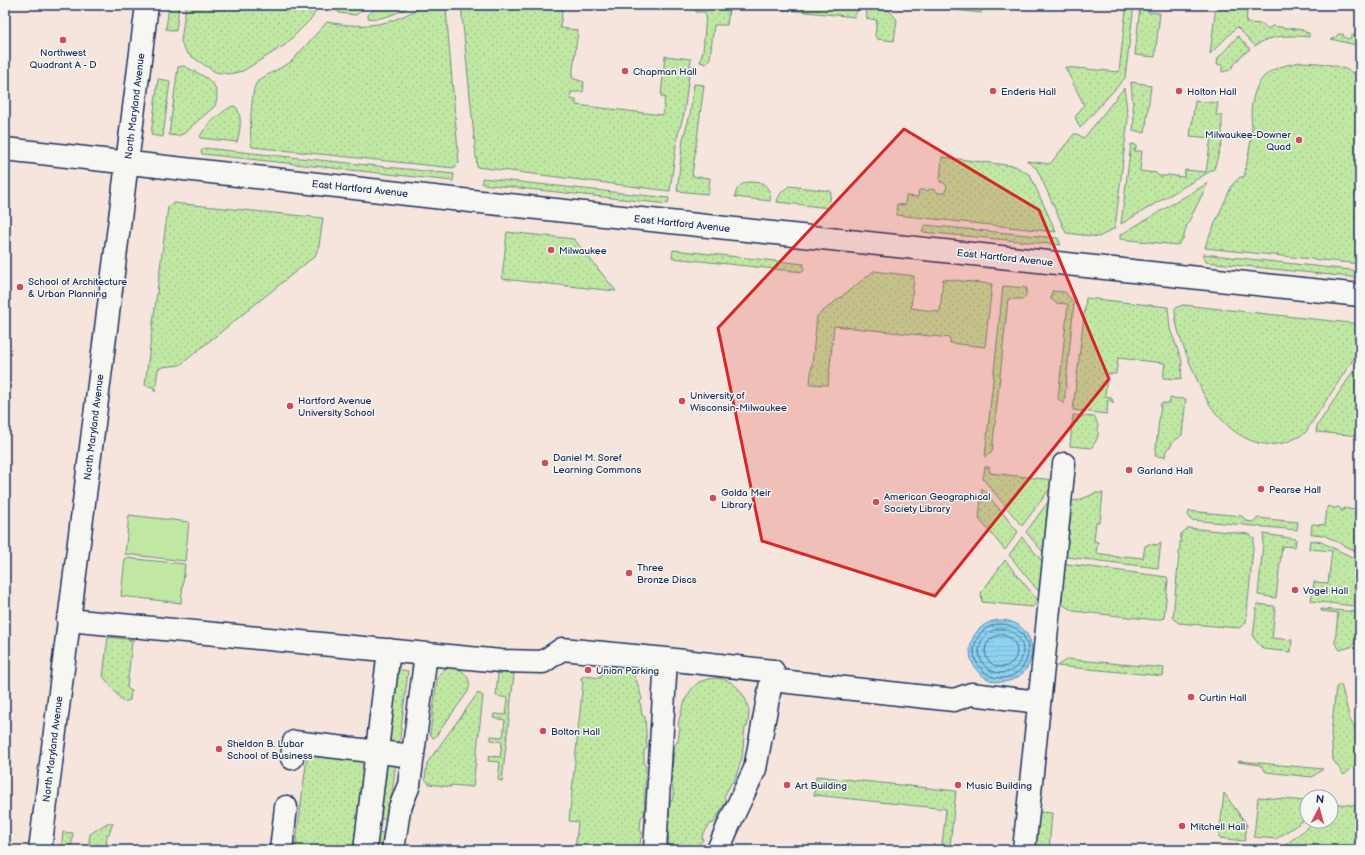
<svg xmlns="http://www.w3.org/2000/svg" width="1365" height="855" viewBox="0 0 1365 855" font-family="'Balsamiq Sans',sans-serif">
	<defs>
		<pattern id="green-dots" width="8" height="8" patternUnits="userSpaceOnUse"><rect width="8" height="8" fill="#c1e8a3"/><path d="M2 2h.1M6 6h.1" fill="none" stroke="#a5c78f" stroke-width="1.8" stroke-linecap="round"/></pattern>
		<pattern id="water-rules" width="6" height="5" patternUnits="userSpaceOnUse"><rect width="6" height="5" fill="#8ed2ef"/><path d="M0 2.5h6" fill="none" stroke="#7ab5cf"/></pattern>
	</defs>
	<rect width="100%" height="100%" fill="#f6f6f2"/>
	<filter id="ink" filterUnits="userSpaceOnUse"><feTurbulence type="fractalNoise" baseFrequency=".025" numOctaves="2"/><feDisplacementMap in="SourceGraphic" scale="8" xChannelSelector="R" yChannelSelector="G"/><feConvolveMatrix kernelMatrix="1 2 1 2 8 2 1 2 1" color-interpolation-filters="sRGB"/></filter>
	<g filter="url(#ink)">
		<!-- built -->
		<path fill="#f6e5dd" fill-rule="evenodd" d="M 5,5 L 1360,5 L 1360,850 L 5,850 ZM 1307,797 L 1331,797 L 1331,821 L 1307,821 Z"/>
		<!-- green -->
		<path fill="url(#green-dots)" stroke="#6e8c80" d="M 169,5 L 179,5 L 176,31 L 166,29 Z
			M 186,5 L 319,5 L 312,18 L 285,45 L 243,71 L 229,74 L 215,72 L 188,54 L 184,49 L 181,41 Z
			M 338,5 L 368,5 L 356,15 L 339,13 L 337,10 Z
			M 378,5 L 411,5 C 400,12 382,21 368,18 L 368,15 Z
			M 424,5 L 445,5 L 446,9 L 459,163 L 454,168 L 252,147 C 249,138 251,96 255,86 C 256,83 258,81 260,79 L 291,62 L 327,22 C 366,29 390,26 424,5 Z
			M 461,5 L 563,5 L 560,28 L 578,30 L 572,78 L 584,82 L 583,92 L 571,92 L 570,99 L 576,100 L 576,105 L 663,115 L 665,97 L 661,96 L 665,56 L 691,59 L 684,114 L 677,138 L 670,191 L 477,167 Z
			M 647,5 L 727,5 L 729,10 L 727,25 L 714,25 L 710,58 L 706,64 L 700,62 L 703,51 L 706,14 L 704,12 L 696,12 L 696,10 L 679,8 L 678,10 L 647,6 Z
			M 739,5 L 843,5 L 858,7 L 855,17 Z
			M 920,5 L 982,5 L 981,13 L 922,6 Z
			M 1098,5 L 1134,5 L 1125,78 L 1080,128 L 1075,117 L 1084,105 L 1065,67 L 1119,72 L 1126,9 Z
			M 1140,6 L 1145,7 L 1148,12 L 1160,13 L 1155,57 L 1135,55 Z
			M 1216,6 L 1244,9 L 1247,12 L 1246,23 L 1263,24 L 1266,28 L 1270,28 L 1272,26 L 1303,30 L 1305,32 L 1309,33 L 1309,37 C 1290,35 1270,35 1255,46 L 1237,27 L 1210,54 Z
			M 866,8 L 890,11 L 897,20 L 894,41 L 877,39 L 875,35 L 877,20 L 867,19 Z
			M 1338,34 L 1343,34 L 1344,37 L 1348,39 L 1351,37 L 1352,35 L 1360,36 L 1360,46 L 1331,39 L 1336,37 Z
			M 1238,36 L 1250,49 L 1240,57 L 1230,70 L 1222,72 L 1222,65 L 1217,64 L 1218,58 Z
			M 1301,62 C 1322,63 1343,64 1360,78 L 1360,264 L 1205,248 L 1207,241 L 1232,185 L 1240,177 L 1244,177 C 1247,161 1251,145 1252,129 C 1252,120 1250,112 1252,104 C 1257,73 1273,67 1301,62 Z
			M 184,66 C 201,75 224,82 215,106 L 192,126 L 187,132 L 178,136 L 169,135 L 178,67 Z
			M 158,79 L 170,81 L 163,137 L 151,135 Z
			M 1131,82 L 1145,84 L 1146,85 L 1151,86 L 1145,133 L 1133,130 L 1134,118 Z
			M 694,84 L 704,85 L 692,176 L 710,178 L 708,194 L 677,191 L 683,139 L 690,115 Z
			M 1124,88 L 1128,118 L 1115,228 L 1099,237 L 1066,233 L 1037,169 L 1027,161 L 1050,164 L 1074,134 L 1077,134 L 1084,138 Z
			M 1195,101 L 1218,103 L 1216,115 L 1222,116 L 1222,142 L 1214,169 L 1121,224 L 1131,144 L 1136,145 L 1136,149 L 1134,149 L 1134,151 L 1142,151 L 1140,171 L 1156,173 L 1159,176 L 1166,176 L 1168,175 L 1184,177 L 1185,170 L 1206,172 L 1211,138 L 1190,136 Z
			M 232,106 L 236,107 C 243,117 240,130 237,142 L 200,138 C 201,129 224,110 232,106 Z
			M 204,148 L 454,174 L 453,181 L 202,154 L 201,151 Z
			M 942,157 L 1015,166 L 1030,175 L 1056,232 L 896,215 L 897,204 L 905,205 L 906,196 L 918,197 L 919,190 L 926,190 L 927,191 L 930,189 L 935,190 L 939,193 L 944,193 L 945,192 L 947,186 C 945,183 943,182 940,182 Z
			M 482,178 L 669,198 L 668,204 L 482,184 Z
			M 749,182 L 762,183 C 769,188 771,193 770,201 L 735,197 C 736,189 740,183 749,182 Z
			M 1208,183 L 1187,225 L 1183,239 L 1178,245 L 1120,239 L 1120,235 Z
			M 789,186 L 831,191 L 829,208 L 777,202 C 779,194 782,191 789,186 Z
			M 174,203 L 323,218 L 319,246 L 315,256 L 180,365 L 162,367 L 158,369 L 155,392 L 153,387 L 145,385 L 168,207 Z
			M 925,225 L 1058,238 L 1061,245 L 922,232 Z
			M 507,232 L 574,239 L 616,291 L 502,279 Z
			M 673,250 L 804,264 L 803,272 L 672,258 Z
			M 1203,254 L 1360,271 L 1360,278 L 1206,262 Z
			M 874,271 L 914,276 L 911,308 L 940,312 L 943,279 L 992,284 L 985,347 L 950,343 L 950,338 L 834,326 L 828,385 L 810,384 L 817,316 Z
			M 1003,286 L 1027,288 L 1025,298 L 1022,299 L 1008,299 L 992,452 L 985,457 Z
			M 1052,291 L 1065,292 L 1074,303 L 1064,404 L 1058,399 L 1068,304 L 1056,303 L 1051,299 Z
			M 1086,298 L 1168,307 L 1170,329 L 1182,361 L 1181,379 L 1163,378 L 1165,363 L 1118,358 L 1116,374 L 1107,374 L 1105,396 L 1110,397 L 1113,400 L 1113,404 L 1111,400 L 1108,400 L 1107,414 L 1073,410 Z
			M 1183,305 L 1360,324 L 1360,349 L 1305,433 C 1266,459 1231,437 1208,402 C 1200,389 1195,374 1189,361 C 1182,343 1175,327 1175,308 Z
			M 1360,361 L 1360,436 L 1316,432 L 1317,426 Z
			M 1170,398 L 1186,399 L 1182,435 L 1172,443 L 1171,446 L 1166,450 L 1165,457 L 1155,456 L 1161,403 L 1170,403 Z
			M 1073,415 L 1095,417 C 1100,429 1100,438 1091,448 L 1070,446 Z
			M 985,467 L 989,467 L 990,473 L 1054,480 L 1055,482 L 1022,526 L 983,479 Z
			M 982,488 L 1018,532 L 1005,550 L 979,519 Z
			M 1096,493 L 1103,493 L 1100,522 L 1096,522 L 1094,541 L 1098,542 L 1096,553 L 1109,555 L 1122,558 L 1124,556 L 1143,558 L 1145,546 L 1149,544 L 1157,545 L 1161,542 L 1158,568 L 1059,556 L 1069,501 L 1079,500 Z
			M 1048,502 L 1051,502 L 1048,558 L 1026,532 Z
			M 1328,506 L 1334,508 L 1339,507 L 1341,509 L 1341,511 L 1343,511 L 1344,508 L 1360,511 L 1360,553 L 1323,535 L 1311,534 L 1312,524 L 1325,525 L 1327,508 Z
			M 1189,511 L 1242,516 L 1246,521 L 1253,522 L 1258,518 L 1298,522 L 1297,530 L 1191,520 L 1188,517 Z
			M 1188,528 L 1249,534 L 1254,538 L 1246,623 L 1239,628 L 1178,623 L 1173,617 L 1181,534 Z
			M 1264,534 L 1296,539 L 1295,547 L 1282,546 L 1276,598 L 1258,595 Z
			M 1022,537 L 1047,567 L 1044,598 L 1009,555 Z
			M 1310,540 L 1321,542 L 1360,561 L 1360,597 L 1354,606 L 1311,601 L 1314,582 L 1328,583 L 1332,551 L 1309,549 Z
			M 1005,560 L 1039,602 L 1032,607 L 982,602 L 981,593 Z
			M 1060,563 L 1167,577 L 1168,580 L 1164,618 L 1156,620 L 1073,611 L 1054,599 Z
			M 1257,604 L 1274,606 L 1275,608 L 1272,638 L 1292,640 L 1291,652 L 1263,649 L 1253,637 Z
			M 1321,609 L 1357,612 L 1360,616 L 1360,639 L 1351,647 L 1340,650 L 1335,643 L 1338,613 L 1321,611 Z
			M 108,637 L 134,640 L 132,642 L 127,688 L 131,691 L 130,700 L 123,702 L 103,676 Z
			M 1067,659 L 1164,668 L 1163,676 L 1057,666 Z
			M 620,665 C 636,670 638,685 642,699 L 640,702 L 642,715 L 645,717 L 647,748 L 644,750 L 644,764 L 646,766 L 644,815 L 641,817 L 640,830 L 642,833 L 639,850 L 575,850 L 578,822 L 569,821 L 583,681 L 581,681 L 581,678 L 584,676 L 601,678 L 603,666 L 619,667 Z
			M 452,667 C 465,669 474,681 467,693 L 435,737 L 433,738 L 430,734 L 437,679 C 440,671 443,669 452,667 Z
			M 395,669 L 408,671 L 399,746 L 386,745 Z
			M 498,672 L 514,674 L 502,781 L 498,780 L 500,762 L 488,761 L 489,756 L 500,757 L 502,742 L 491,740 L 491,736 L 503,737 L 505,720 L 493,718 L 494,714 L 506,715 L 508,698 L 496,696 Z
			M 715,678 C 733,678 746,693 749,711 C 749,716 748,722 747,727 L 745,727 L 742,758 L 734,782 L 731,783 L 724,797 L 726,801 L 714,823 L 710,824 L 702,836 L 703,840 L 694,850 L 671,850 C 665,835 669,817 670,801 L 672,801 C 673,795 675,789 670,784 L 675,744 L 678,741 L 680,728 L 678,725 C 681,711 686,691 699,682 C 704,680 710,679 715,678 Z
			M 1341,684 L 1350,720 L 1360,735 L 1360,761 L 1344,775 L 1333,760 L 1331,733 L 1336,687 Z
			M 478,693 L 482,695 L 483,696 L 473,787 L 451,785 L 451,787 L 429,784 L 425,779 L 427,763 Z
			M 308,749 L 366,757 L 354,850 L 295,850 Z
			M 383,759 L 396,760 L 389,820 L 376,818 Z
			M 1239,761 L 1323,769 L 1312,777 L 1266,772 L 1260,765 L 1238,762 Z
			M 816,776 L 956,791 L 950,845 L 942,845 L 946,809 L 814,795 Z
			M 1224,793 L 1247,825 L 1245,839 L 1244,841 L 1219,838 Z
			M 1258,797 L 1307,801 L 1307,818 L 1276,839 L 1254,837 Z
			M 1331,803 L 1360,806 L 1360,850 L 1279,850 L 1316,821 L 1331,821 Z
			M 1039,812 L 1052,813 L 1049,850 L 1035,850 Z
			M 107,823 L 113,823 L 109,834 L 107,835 L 106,850 L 88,850 L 90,834 Z
			M 63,832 L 73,833 L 71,850 L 61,850 Z
			M 374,832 L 387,833 L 386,850 L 372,850 Z"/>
		<!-- pitch -->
		<path fill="#c1e8a3" stroke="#6e8c80" d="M 129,515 L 189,522 L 185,561 L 125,554 Z
			M 125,558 L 185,564 L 181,603 L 121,596 Z"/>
		<!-- water -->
		<path fill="url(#water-rules)" stroke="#6091b5" d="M970 651a31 31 0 1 1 62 0a31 31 0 1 1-62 0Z"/>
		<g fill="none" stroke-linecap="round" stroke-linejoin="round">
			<!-- shore -->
			<path stroke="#497098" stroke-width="1" d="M974 651a27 27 0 1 1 54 0a27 27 0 1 1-54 0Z
				M979 651a22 22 0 1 1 44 0a22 22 0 1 1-44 0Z
				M985 651a16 16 0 1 1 32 0a16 16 0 1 1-32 0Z"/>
			<defs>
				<path id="street" d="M 68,620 L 501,661 L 543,662 L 562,649 L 666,659 L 773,671 L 755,769 L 730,822 L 718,850
					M 771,680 L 954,700 L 971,694 L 1039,702
					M 292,758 L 294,742 L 413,756
					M 281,850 L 286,807
					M 365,850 L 389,650
					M 393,850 L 399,810 L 409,785 L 426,654
					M 655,850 L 666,659
					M 1024,850 L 1064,464"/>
				<path id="secondary" d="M 5,149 L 443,198 L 1360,295
					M 40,850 L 147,5"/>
			</defs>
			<!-- street casing -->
			<use href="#street" stroke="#1b2f5e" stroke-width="25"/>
			<!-- secondary casing -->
			<use href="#secondary" stroke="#1b2f5e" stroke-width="25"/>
			<!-- street -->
			<use href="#street" stroke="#f6f6f2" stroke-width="22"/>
			<!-- secondary -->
			<use href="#secondary" stroke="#f6f6f2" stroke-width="22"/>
		</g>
	</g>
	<!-- marked area -->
	<path fill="#d62828" fill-opacity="0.2" stroke="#d62828" stroke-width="3" stroke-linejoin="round" d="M 904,129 L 1039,210 L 1109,379 L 935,596 L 762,541 L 718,328 Z"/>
	<!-- markers -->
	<g fill="#d1495b" stroke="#f6f6f2" stroke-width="1.5">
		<circle cx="63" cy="40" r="4"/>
		<circle cx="625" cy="71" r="4"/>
		<circle cx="993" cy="91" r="4"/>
		<circle cx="1179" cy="91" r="4"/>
		<circle cx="1299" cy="140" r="4"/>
		<circle cx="551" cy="250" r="4"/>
		<circle cx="20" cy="287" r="4"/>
		<circle cx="682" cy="401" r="4"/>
		<circle cx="290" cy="406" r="4"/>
		<circle cx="545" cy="463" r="4"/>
		<circle cx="1129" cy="470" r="4"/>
		<circle cx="1261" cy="489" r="4"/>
		<circle cx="713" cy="498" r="4"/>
		<circle cx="876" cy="502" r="4"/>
		<circle cx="629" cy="573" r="4"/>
		<circle cx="1295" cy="590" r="4"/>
		<circle cx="588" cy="670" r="4"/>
		<circle cx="1191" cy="697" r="4"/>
		<circle cx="543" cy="731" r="4"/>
		<circle cx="219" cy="749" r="4"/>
		<circle cx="787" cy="785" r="4"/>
		<circle cx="958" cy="785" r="4"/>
		<circle cx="1182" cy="826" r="4"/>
	</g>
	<g text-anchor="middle" stroke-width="3" stroke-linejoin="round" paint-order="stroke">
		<!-- poi labels -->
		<g font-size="10" fill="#1b2f5e" stroke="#f6f6f2" text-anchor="start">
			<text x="63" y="56" text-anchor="middle">Northwest<tspan x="63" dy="12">Quadrant A - D</tspan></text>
			<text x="633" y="75">Chapman Hall</text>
			<text x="1001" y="95">Enderis Hall</text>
			<text x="1187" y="95">Holton Hall</text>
			<text x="1291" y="138" text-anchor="end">Milwaukee-Downer<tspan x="1291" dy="12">Quad</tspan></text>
			<text x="559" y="254">Milwaukee</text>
			<text x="28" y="285">School of Architecture<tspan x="28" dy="12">&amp; Urban Planning</tspan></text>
			<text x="690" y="399">University of<tspan x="690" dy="12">Wisconsin-Milwaukee</tspan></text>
			<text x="298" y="404">Hartford Avenue<tspan x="298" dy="12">University School</tspan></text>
			<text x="553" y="461">Daniel M. Soref<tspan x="553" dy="12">Learning Commons</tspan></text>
			<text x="1137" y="474">Garland Hall</text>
			<text x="1269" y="493">Pearse Hall</text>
			<text x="721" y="496">Golda Meir<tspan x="721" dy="12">Library</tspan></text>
			<text x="884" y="500">American Geographical<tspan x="884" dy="12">Society Library</tspan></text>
			<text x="637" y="571">Three<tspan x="637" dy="12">Bronze Discs</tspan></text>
			<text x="1303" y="594">Vogel Hall</text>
			<text x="596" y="674">Union Parking</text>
			<text x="1199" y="701">Curtin Hall</text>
			<text x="551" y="735">Bolton Hall</text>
			<text x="227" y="747">Sheldon B. Lubar<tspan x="227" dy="12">School of Business</tspan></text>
			<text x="795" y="789">Art Building</text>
			<text x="966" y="789">Music Building</text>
			<text x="1190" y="830">Mitchell Hall</text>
		</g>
		<!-- street labels -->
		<g font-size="10" fill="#1b2f5e" stroke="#f6f6f2">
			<text transform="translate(134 106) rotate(-83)" y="4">North Maryland Avenue</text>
			<text transform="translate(360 188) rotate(6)" y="4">East Hartford Avenue</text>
			<text transform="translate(682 223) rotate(6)" y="4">East Hartford Avenue</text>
			<text transform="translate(1005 257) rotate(6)" y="4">East Hartford Avenue</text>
			<text transform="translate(93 427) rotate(-83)" y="4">North Maryland Avenue</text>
			<text transform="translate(52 749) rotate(-83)" y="4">North Maryland Avenue</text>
		</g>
	</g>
	<!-- margin -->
	<rect width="1365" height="855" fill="none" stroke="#f6f6f2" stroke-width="20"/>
	<rect x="10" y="10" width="1345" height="835" fill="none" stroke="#1b2f5e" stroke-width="1.5" filter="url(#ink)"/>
	<!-- north arrow -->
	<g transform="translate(1319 809) rotate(6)"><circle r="19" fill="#f6f6f2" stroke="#9ea6b7"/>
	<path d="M0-3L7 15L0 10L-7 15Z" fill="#d1495b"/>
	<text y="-6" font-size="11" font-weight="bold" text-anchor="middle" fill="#1b2f5e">N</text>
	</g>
</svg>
